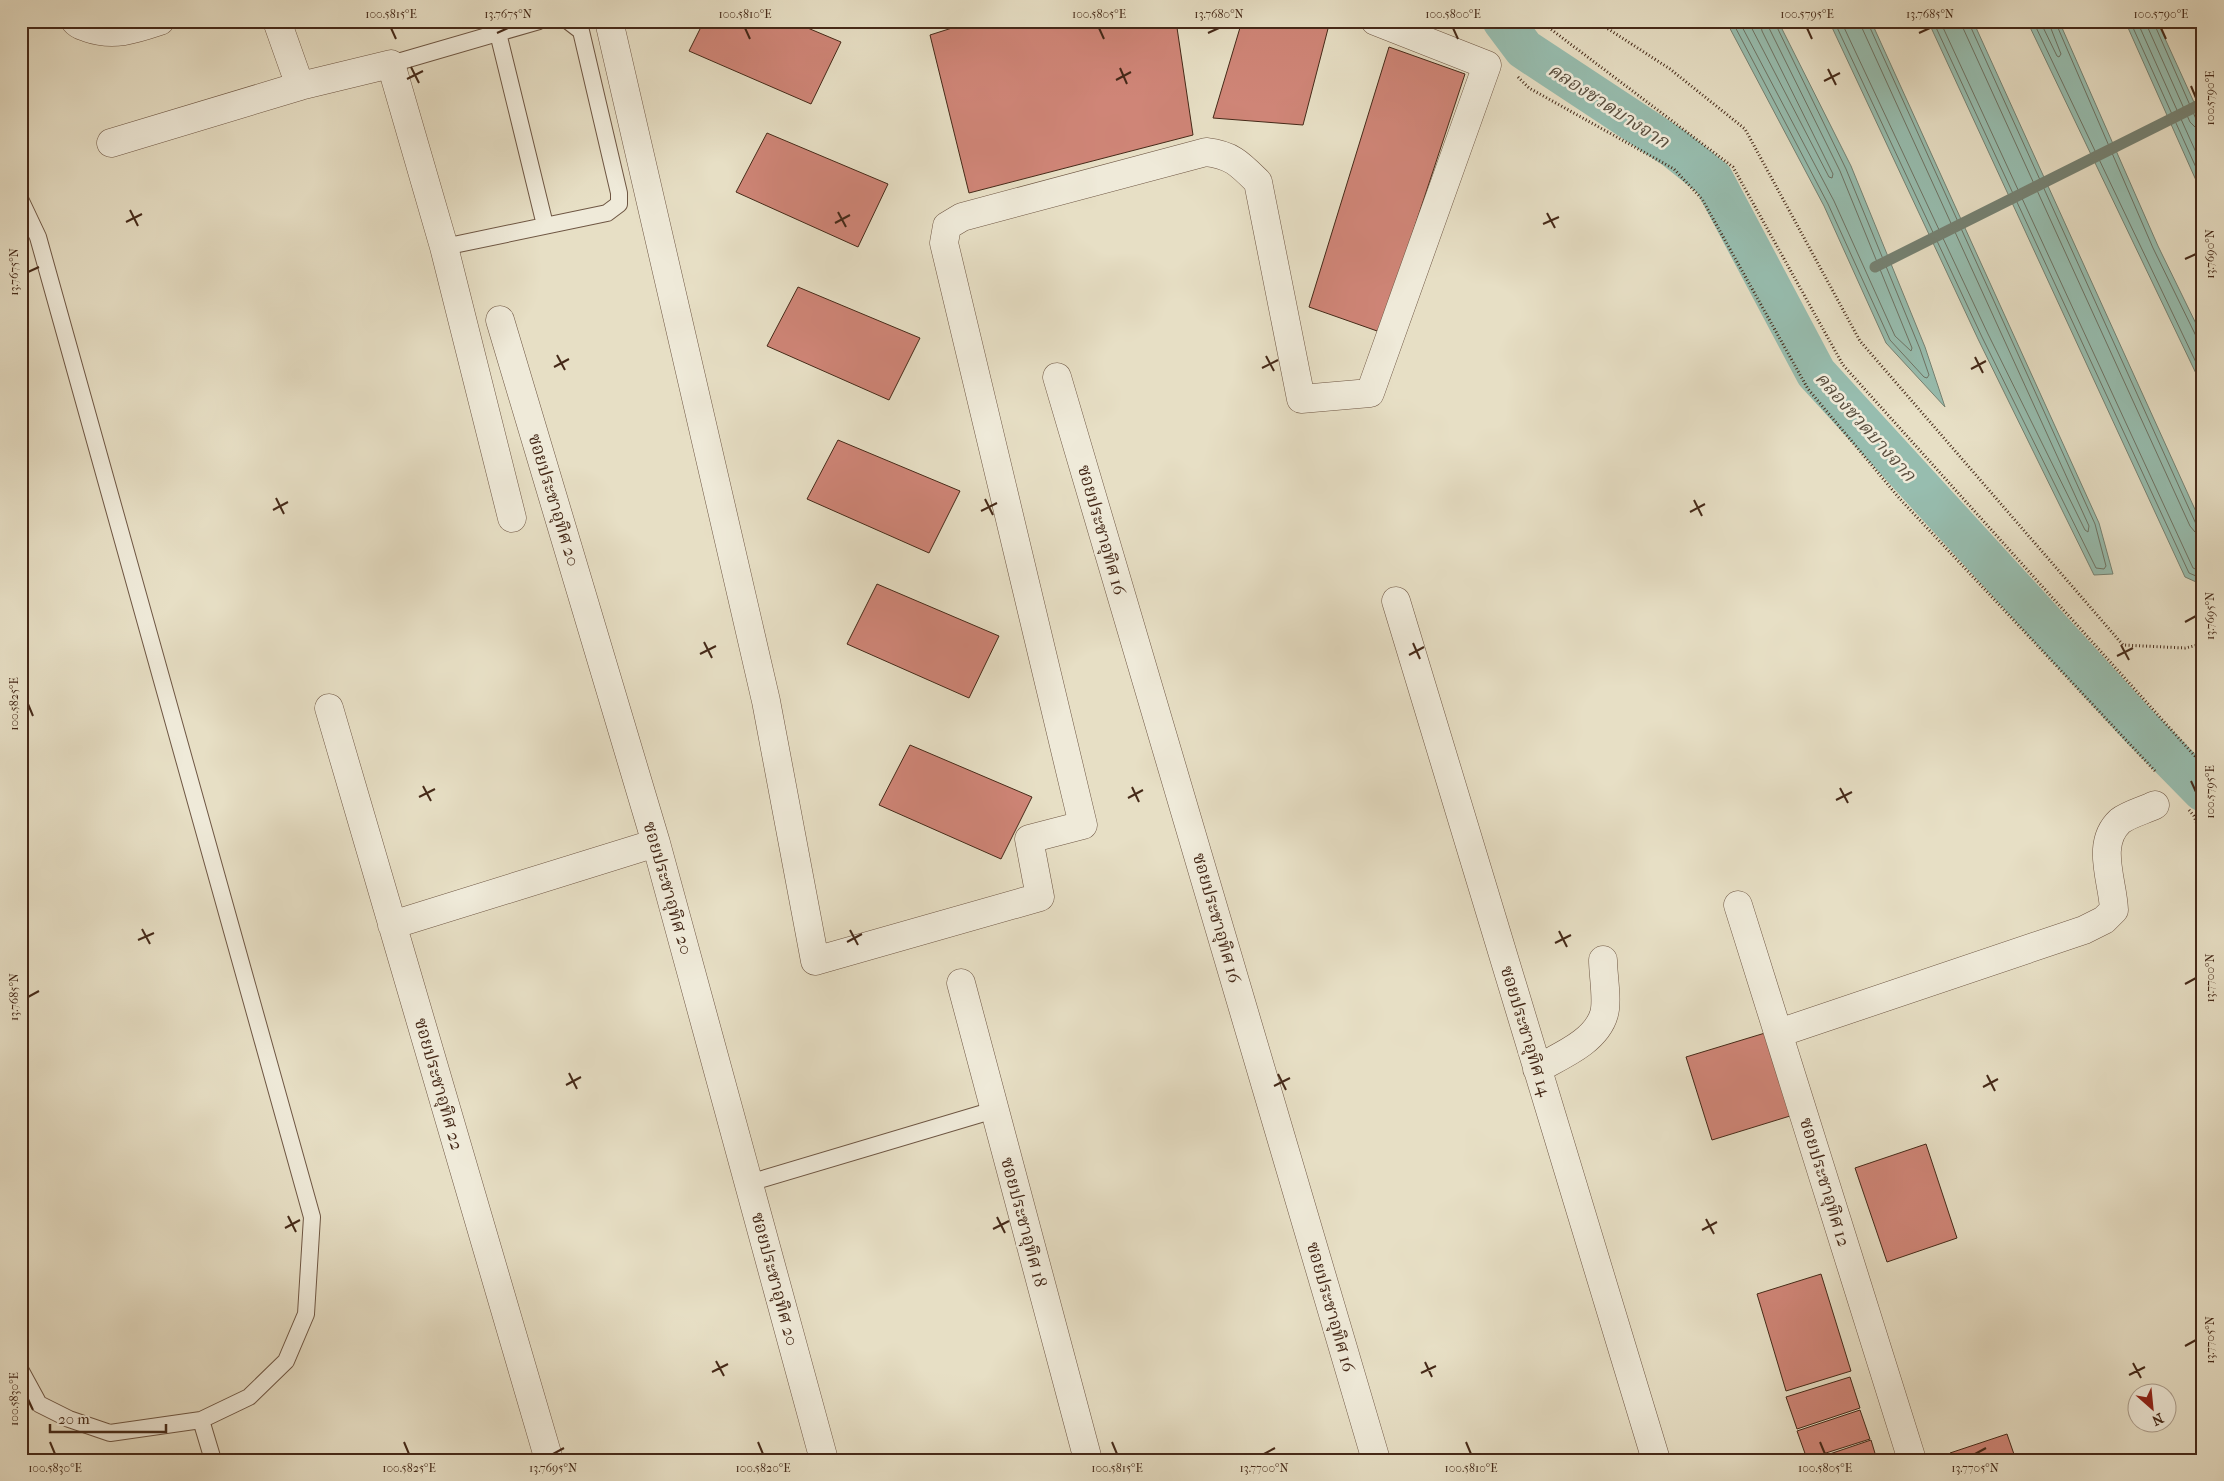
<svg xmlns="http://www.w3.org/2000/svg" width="2224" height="1481" viewBox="0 0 2224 1481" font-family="'IM FELL French Canon','Noto Serif Thai',serif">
	<rect width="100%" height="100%" fill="#e7dfc5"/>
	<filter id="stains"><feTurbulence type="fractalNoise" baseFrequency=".004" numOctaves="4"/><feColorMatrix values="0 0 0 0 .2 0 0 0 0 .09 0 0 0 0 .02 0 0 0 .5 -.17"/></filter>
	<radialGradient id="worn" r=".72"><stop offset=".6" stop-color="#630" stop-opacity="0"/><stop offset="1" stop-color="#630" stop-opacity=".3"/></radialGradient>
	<!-- water -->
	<path fill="#97bdaf" stroke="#768273" d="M 1726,21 L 1778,21 L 1851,166 L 1925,347 L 1945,407 L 1886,343 L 1824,206 Z
		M 1829,21 L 1871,21 L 2099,523 L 2113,574 L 2094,575 L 1978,339 Z
		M 1928,21 L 1973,21 L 2203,527 L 2203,585 L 2185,577 Z
		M 2027,21 L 2059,21 L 2158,246 L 2203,338 L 2203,388 Z
		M 2125,21 L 2157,21 L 2203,122 L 2203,196 Z"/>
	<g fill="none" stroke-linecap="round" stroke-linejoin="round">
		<!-- shore -->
		<path stroke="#6e7364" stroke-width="1" d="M 1732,21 L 1828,204 L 1890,340 L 1924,377 L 1927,378 L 1929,375 L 1920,349 L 1846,169 L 1774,21
			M 1739,21 L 1834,201 L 1895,336 L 1911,351 L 1912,348 L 1840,171 L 1769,28 L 1768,21
			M 1748,21 L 1829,177 L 1832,178 L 1833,174 L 1762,31 L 1760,21
			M 1834,21 L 1982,337 L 2096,568 L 2104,569 L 2106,566 L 2095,524 L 1867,21
			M 1841,21 L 1988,334 L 2085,530 L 2088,532 L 2089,526 L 1862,28 L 1861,21
			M 1933,21 L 2189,573 L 2203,579
			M 1940,21 L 2193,568 L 2203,572
			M 1962,21 L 1963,28 L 2190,526 L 2195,532 L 2203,534
			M 1968,21 L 2196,524 L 2203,527
			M 2033,21 L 2203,377
			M 2040,21 L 2057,56 L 2059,57 L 2061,54 L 2048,21
			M 2055,21 L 2153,248 L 2196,336 L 2203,339
			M 2130,21 L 2203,183
			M 2137,21 L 2203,168
			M 2147,21 L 2148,28 L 2190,122 L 2195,127 L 2203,128
			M 2153,21 L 2196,119 L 2203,122"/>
		<!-- stream -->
		<path stroke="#768273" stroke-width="11" d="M 1875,267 L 2203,103"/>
		<!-- canal -->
		<path stroke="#97bdaf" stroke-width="41" d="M 1503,21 L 1524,49 L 1674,148 L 1713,179 L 1816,373 L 2138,725 L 2203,791"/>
	</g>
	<!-- building -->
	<path fill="#cf8577" stroke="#452918" d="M 704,21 L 791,21 L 841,42 L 811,104 L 689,51 Z
		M 974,21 L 1176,21 L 1193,135 L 969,193 L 930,35 Z
		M 1242,21 L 1330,21 L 1303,125 L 1213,118 Z
		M 1389,47 L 1465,74 L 1380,332 L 1309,307 Z
		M 767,133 L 888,184 L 858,247 L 736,192 Z
		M 798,287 L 920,338 L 889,400 L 767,346 Z
		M 838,440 L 960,491 L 929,553 L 807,499 Z
		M 877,584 L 999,636 L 969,698 L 847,644 Z
		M 910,745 L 1032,797 L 1001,859 L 879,805 Z
		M 1765,1033 L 1790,1116 L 1712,1140 L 1686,1057 Z
		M 1926,1144 L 1957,1238 L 1887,1262 L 1855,1168 Z
		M 1821,1274 L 1851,1371 L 1786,1391 L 1757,1294 Z
		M 1850,1377 L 1860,1408 L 1797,1429 L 1786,1397 Z
		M 1860,1410 L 1870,1439 L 1807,1459 L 1797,1431 Z
		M 2007,1434 L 2016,1460 L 1953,1460 L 1950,1453 Z
		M 1871,1440 L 1877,1460 L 1812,1460 Z"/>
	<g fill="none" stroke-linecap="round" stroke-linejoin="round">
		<defs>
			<path id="service" d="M 498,33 L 545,225
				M 391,64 L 539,21
				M 21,201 L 38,237 L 312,1217 L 306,1314 L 286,1361 L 249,1397 L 201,1420 L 110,1433 L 69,1419 L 39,1404 L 21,1371
				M 444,247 L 607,213 L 619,204 L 619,193 L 581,31 L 568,21
				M 749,1183 L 994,1110
				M 201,1420 L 213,1460"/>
			<path id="minor" d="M 75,21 C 79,26 83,26 88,28 C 114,37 136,29 160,21
				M 277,21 L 300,86
				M 609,21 L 766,701 L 815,961 L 1040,897 L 1029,839 L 1083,825 L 944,243 L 947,226 L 962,217 L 1206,152 C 1232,155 1240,164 1258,182 L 1301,399 L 1370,393 L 1487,65 L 1375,21
				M 111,143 L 300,86 L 391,64 L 444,247 L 512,518
				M 500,320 L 656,843 L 824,1460
				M 1057,377 L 1376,1460
				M 1396,601 L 1656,1460
				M 329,708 L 549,1460
				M 1738,905 L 1912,1460
				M 392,925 L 656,843
				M 961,983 L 1088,1460
				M 1779,1033 L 2084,930 L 2104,920 L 2114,910 C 2113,881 2095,844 2120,821 C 2129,814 2145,810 2155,805
				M 1537,1069 C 1560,1056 1596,1042 1604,1014 C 1608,1001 1603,975 1603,960"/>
		</defs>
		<!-- service casing -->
		<use href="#service" stroke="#6e5643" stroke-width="18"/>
		<!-- minor casing -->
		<use href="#minor" stroke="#6e5643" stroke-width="29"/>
		<!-- path -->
		<path stroke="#452918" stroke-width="3" stroke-dasharray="1 2.5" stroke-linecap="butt" d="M 1540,21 L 1733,167 L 1843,365 L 2203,765
			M 1596,21 L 1670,69 L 1745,129 L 1860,341 L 2123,645 L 2185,648 L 2203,644
			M 1518,77 L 1529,88 L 1674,169 L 1702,199 L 1808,389 L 1900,499 L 2155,771
			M 2189,810 L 2194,816 L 2203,840"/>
		<!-- service -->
		<use href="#service" stroke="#efead9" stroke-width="16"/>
		<!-- minor -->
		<use href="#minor" stroke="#efead9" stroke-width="28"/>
	</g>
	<!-- ticks -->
	<path fill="none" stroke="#452918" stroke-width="2" d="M 391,28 L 396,39M 745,28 L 750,39M 1099,28 L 1104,39M 1453,28 L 1458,39M 1807,28 L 1812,39M 2161,28 L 2166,39M 497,33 L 508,28M 1208,33 L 1219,28M 1919,33 L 1930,28M 411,67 L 419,83M 1120,68 L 1127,84M 1828,69 L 1836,85M 407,79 L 423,71M 1116,80 L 1131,72M 1824,81 L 1840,73M 2191,86 L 2196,98M 130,210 L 138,226M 838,212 L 846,227M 1547,213 L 1555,228M 126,222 L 142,214M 835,223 L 850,215M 1543,224 L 1559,217M 2185,259 L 2196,254M 28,272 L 39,267M 557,355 L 565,370M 1266,356 L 1274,371M 1975,357 L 1983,373M 554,367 L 569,359M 1262,368 L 1278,360M 1971,369 L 1986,361M 276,498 L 284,514M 985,499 L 993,515M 1694,500 L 1702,516M 273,510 L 288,502M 981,511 L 997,503M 1690,512 L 1705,504M 2185,622 L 2196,616M 704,642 L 712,658M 1413,643 L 1420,659M 2121,645 L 2129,660M 700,654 L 716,646M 1409,655 L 1424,647M 2117,656 L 2133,648M 28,704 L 33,716M 2191,781 L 2196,792M 423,786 L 431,801M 1132,787 L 1139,802M 1840,788 L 1848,803M 419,797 L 435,789M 1128,798 L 1143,790M 1836,800 L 1852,792M 142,929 L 150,944M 850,930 L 858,945M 1559,931 L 1567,947M 138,940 L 154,933M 847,942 L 862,934M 1555,943 L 1571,935M 2185,984 L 2196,978M 28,997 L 39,991M 569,1073 L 577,1089M 1278,1074 L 1286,1090M 1987,1075 L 1995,1091M 566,1085 L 581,1077M 1274,1086 L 1290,1078M 1983,1087 L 1998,1079M 288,1216 L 296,1232M 997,1217 L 1005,1233M 1706,1219 L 1714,1234M 285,1228 L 300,1220M 993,1229 L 1009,1221M 1702,1230 L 1717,1222M 2185,1346 L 2196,1340M 716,1361 L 724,1376M 1425,1362 L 1432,1377M 2133,1363 L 2141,1378M 712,1372 L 728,1364M 1421,1373 L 1436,1366M 2129,1375 L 2145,1367M 28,1399 L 33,1410M 50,1442 L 55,1454M 404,1442 L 409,1454M 758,1442 L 763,1454M 1112,1442 L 1117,1454M 1466,1442 L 1471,1454M 1820,1442 L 1825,1454M 553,1454 L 564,1448M 1264,1454 L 1275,1448M 1975,1454 L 1986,1448"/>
	<g text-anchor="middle" stroke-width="5" stroke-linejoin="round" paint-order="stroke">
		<!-- street labels -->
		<g font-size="18" fill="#452918" stroke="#efead9">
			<text transform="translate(554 500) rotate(73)" y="6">ซอยประชาอุทิศ 20</text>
			<text transform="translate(1102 530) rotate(74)" y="6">ซอยประชาอุทิศ 16</text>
			<text transform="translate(668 888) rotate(74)" y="6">ซอยประชาอุทิศ 20</text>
			<text transform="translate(1217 918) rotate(74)" y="6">ซอยประชาอุทิศ 16</text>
			<text transform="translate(1526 1031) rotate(73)" y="6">ซอยประชาอุทิศ 14</text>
			<text transform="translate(439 1084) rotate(74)" y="6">ซอยประชาอุทิศ 22</text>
			<text transform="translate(1825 1182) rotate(73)" y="6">ซอยประชาอุทิศ 12</text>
			<text transform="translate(1024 1222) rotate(75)" y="6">ซอยประชาอุทิศ 18</text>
			<text transform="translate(775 1279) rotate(75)" y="6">ซอยประชาอุทิศ 20</text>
			<text transform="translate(1331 1307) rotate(74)" y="6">ซอยประชาอุทิศ 16</text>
		</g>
		<!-- water labels -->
		<g font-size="19" font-style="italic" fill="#5a4e3e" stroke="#efead9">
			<text transform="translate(1609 105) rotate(33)" y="7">คลองชวดบางจาก</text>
			<text transform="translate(1866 426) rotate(48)" y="7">คลองชวดบางจาก</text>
		</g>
	</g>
	<!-- margin -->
	<rect width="2224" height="1481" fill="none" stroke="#e7dfc5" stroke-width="55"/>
	<!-- north arrow -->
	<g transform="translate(2152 1408) rotate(153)"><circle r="24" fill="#efead9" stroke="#ab9d8c"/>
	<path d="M0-4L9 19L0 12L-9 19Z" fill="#8f2418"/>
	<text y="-8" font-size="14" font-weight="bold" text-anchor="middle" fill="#452918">N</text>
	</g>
	<!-- scale -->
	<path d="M50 1424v8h116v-8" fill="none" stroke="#452918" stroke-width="2.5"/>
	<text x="58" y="1424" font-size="15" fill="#452918" stroke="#efead9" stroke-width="4" paint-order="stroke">20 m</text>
	<rect x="28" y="28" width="2168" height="1426" fill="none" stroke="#452918" stroke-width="2"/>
	<g font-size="12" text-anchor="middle" fill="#452918">
		<text x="391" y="18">100.5815°E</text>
		<text x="508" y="18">13.7675°N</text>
		<text x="745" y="18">100.5810°E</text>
		<text x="1099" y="18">100.5805°E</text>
		<text x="1219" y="18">13.7680°N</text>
		<text x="1453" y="18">100.5800°E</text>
		<text x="1807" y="18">100.5795°E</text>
		<text x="1930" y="18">13.7685°N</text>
		<text x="2161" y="18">100.5790°E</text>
		<text transform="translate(2210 98) rotate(-90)" y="4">100.5790°E</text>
		<text transform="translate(2210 254) rotate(-90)" y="4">13.7690°N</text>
		<text transform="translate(14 272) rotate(-90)" y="4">13.7675°N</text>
		<text transform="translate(2210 616) rotate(-90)" y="4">13.7695°N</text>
		<text transform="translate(14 704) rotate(-90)" y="4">100.5825°E</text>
		<text transform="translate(2210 792) rotate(-90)" y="4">100.5795°E</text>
		<text transform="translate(2210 978) rotate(-90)" y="4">13.7700°N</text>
		<text transform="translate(14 997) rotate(-90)" y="4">13.7685°N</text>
		<text transform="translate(2210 1340) rotate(-90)" y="4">13.7705°N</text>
		<text transform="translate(14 1399) rotate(-90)" y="4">100.5830°E</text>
		<text x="55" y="1472">100.5830°E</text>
		<text x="409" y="1472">100.5825°E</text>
		<text x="553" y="1472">13.7695°N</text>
		<text x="763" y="1472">100.5820°E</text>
		<text x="1117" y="1472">100.5815°E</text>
		<text x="1264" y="1472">13.7700°N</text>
		<text x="1471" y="1472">100.5810°E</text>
		<text x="1825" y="1472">100.5805°E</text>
		<text x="1975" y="1472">13.7705°N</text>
	</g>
	<rect width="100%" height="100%" filter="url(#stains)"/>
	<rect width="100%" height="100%" fill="url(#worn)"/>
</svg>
